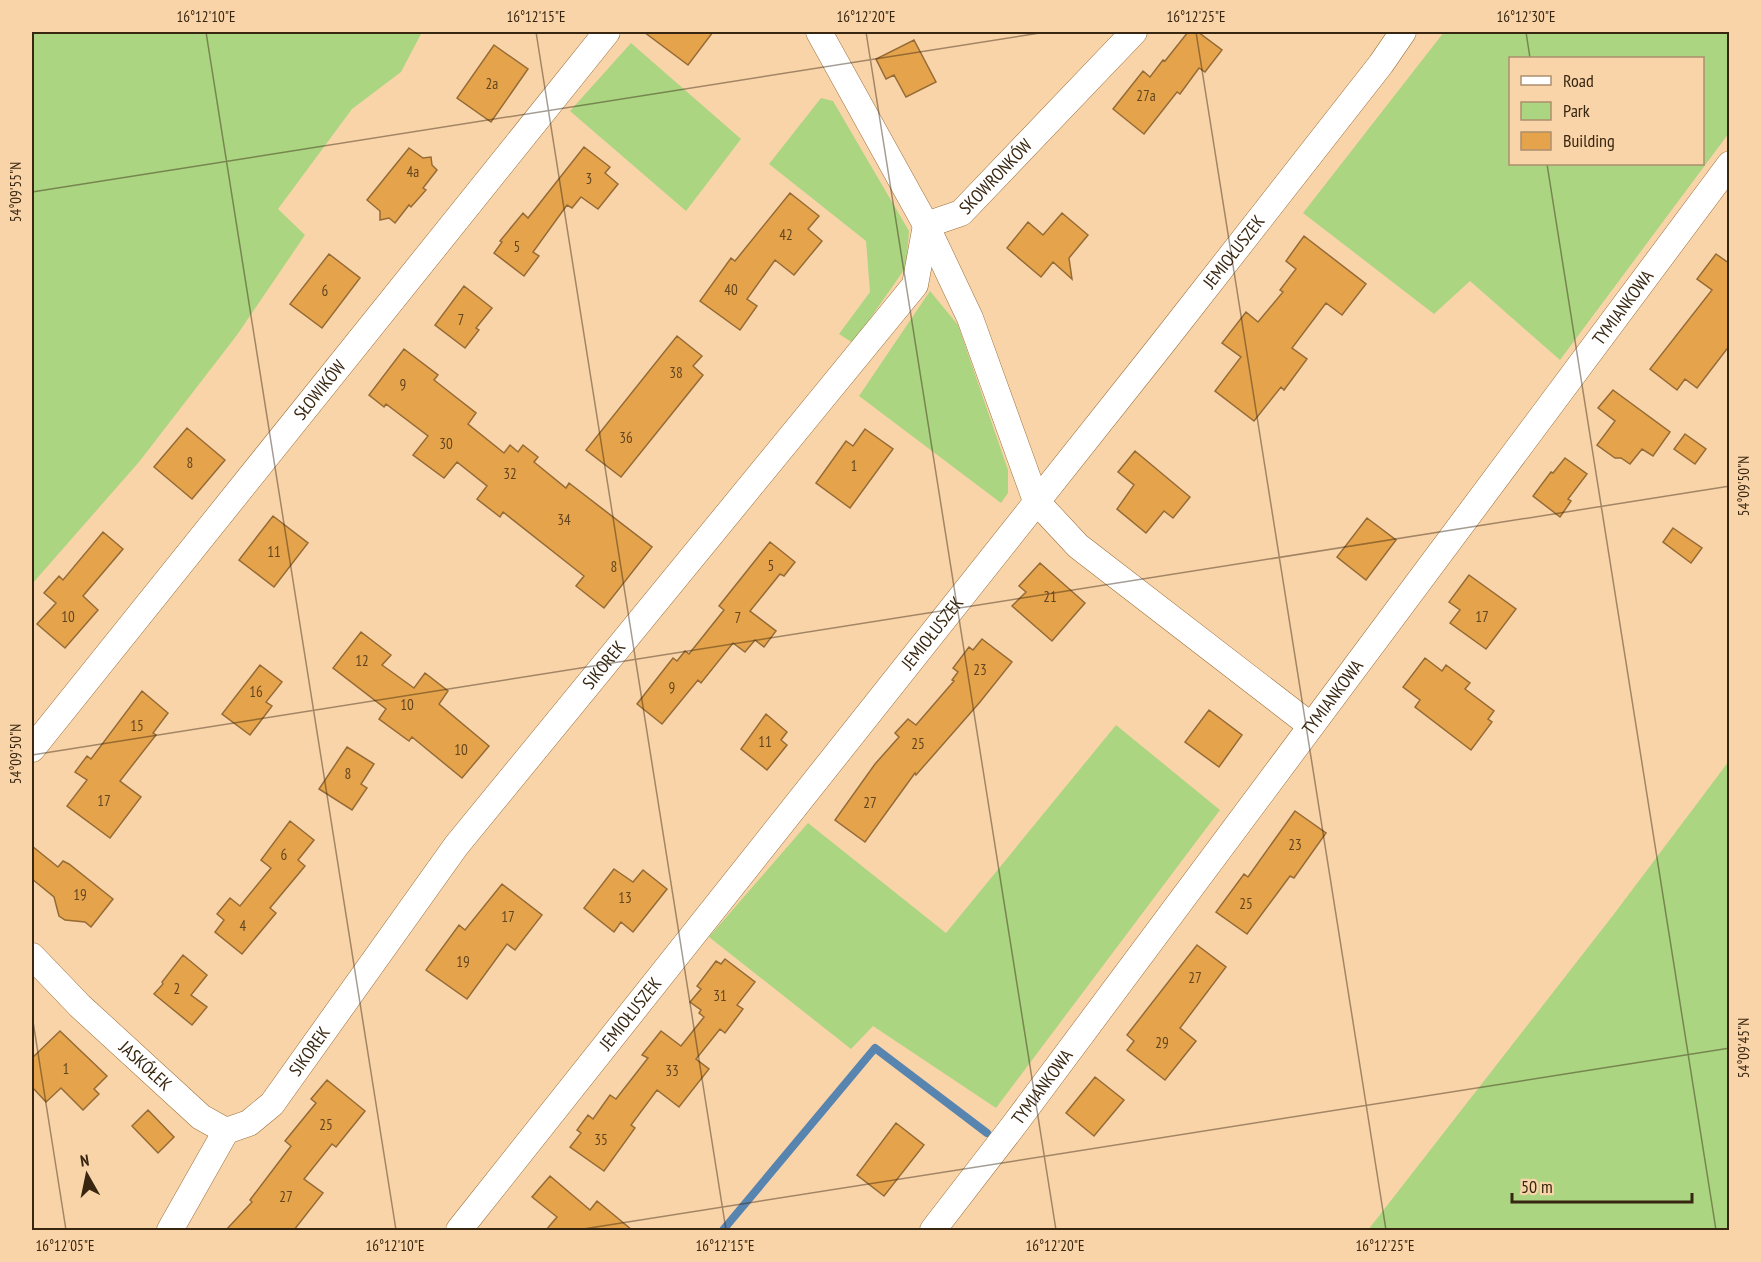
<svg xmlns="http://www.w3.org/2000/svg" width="1761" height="1262" viewBox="0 0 1761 1262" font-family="'PT Sans Narrow',sans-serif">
	<rect width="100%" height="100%" fill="#fad4a9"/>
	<!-- green -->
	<path fill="#abd581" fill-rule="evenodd" d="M 32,32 L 422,32 L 401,72 L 352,109 L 278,209 L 305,235 L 237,335 L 139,462 L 32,584 Z
		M 1444,32 L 1729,32 L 1729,133 L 1560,360 L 1470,281 L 1434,314 L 1303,213 ZM 1702,58 L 1702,164 L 1510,164 L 1510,58 Z
		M 631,43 L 741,139 L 686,211 L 570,111 Z
		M 821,98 L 833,101 L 909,231 L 906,267 L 853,343 L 839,334 L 870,292 L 866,241 L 769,164 Z
		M 930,291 L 958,325 L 1008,470 L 1008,493 L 1001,503 L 859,396 Z
		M 1116,725 L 1220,810 L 996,1108 L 873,1026 L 851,1049 L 709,937 L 808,823 L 946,933 Z
		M 1729,761 L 1729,1230 L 1368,1230 L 1614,914 Z"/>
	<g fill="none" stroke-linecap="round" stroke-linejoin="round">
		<!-- stream -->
		<path stroke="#5884b0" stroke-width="8" d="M 723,1230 L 875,1048 L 987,1133"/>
	</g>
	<!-- building -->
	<path fill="#e5a34c" stroke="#956b36" stroke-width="1.5" d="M 644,32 L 713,32 L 688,65 Z
		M 1188,32 L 1198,32 L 1222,50 L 1205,72 L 1199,68 L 1180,94 L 1177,92 L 1144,134 L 1113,109 L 1143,71 L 1150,77 L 1163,60 L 1165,61 Z
		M 914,40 L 936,82 L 906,97 L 894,75 L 886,79 L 876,59 Z
		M 494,45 L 528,69 L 491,122 L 457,98 Z
		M 584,147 L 610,167 L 605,173 L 618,184 L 598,209 L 581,197 L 572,208 L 567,205 L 533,252 L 539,256 L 524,276 L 494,253 L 502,242 L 500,241 L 523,213 L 528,218 Z
		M 409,148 L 423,158 L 431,157 L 432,165 L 437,170 L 423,188 L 426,190 L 411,207 L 409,205 L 395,223 L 389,218 L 380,220 L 380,211 L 367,200 Z
		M 790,193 L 819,216 L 808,229 L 822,241 L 794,275 L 775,260 L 747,299 L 757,306 L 740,330 L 700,301 L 731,258 L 735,261 Z
		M 1062,213 L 1088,235 L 1069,258 L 1072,279 L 1053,262 L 1041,277 L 1007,248 L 1028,222 L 1043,235 Z
		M 1304,236 L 1366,284 L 1342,315 L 1326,303 L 1292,348 L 1307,359 L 1284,390 L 1281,387 L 1254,421 L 1215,391 L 1241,357 L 1222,343 L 1246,312 L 1258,322 L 1283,292 L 1280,290 L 1296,269 L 1286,261 Z
		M 329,254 L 360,278 L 322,328 L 290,304 Z
		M 1716,254 L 1730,264 L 1730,345 L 1697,388 L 1685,379 L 1677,390 L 1650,369 L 1712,290 L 1697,279 Z
		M 464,286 L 492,308 L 476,328 L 479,330 L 465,348 L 435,325 Z
		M 677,336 L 702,356 L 693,366 L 703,375 L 621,477 L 586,450 Z
		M 404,349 L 438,375 L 434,380 L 476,413 L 468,424 L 504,453 L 510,445 L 518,452 L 523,445 L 538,457 L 534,462 L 566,488 L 569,483 L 652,547 L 604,608 L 576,586 L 584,576 L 503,512 L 500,517 L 477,499 L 487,486 L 457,462 L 444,478 L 413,455 L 428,436 L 386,404 L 384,407 L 369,395 Z
		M 1613,390 L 1670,432 L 1653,456 L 1642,449 L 1630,464 L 1621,458 L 1615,458 L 1597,445 L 1615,421 L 1598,408 Z
		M 187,428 L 225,460 L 192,499 L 154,467 Z
		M 865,429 L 893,449 L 850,508 L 816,483 L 846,441 L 853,446 Z
		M 1685,434 L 1706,449 L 1695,464 L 1674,449 Z
		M 1135,451 L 1190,497 L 1173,518 L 1164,511 L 1146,533 L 1117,509 L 1134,485 L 1118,472 Z
		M 1565,458 L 1587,474 L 1568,499 L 1571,501 L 1560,517 L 1533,496 L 1551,472 L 1553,473 Z
		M 273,516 L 308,543 L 274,587 L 239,560 Z
		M 1367,518 L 1396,540 L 1366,580 L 1337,557 Z
		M 1673,528 L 1702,548 L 1691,563 L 1663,542 Z
		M 103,532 L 123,549 L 83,596 L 98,610 L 65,648 L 37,624 L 56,603 L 44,593 L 59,576 L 63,580 Z
		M 770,542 L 795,562 L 784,576 L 780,574 L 750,611 L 776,631 L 764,647 L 755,640 L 745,652 L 733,643 L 701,683 L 698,680 L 662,724 L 637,704 L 673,658 L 677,661 L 685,651 L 689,654 L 724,610 L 719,606 Z
		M 1040,563 L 1085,603 L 1052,641 L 1012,606 L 1026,592 L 1019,586 Z
		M 1469,575 L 1516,609 L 1486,649 L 1450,623 L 1460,610 L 1449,602 Z
		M 361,632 L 391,655 L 382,665 L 414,688 L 425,673 L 448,691 L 439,704 L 489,746 L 462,778 L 412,737 L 409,741 L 379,719 L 386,709 L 333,668 Z
		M 982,639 L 1012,662 L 980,702 L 916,775 L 915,773 L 865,842 L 835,820 L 875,764 L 899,737 L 895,733 L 908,719 L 916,725 L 954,681 L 952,680 L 958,672 L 953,668 L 969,647 L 973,650 Z
		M 1425,658 L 1442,671 L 1446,665 L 1470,683 L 1465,689 L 1494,711 L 1488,719 L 1492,722 L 1471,750 L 1415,707 L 1420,700 L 1403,687 Z
		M 260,665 L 282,682 L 266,702 L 272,706 L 250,735 L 222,714 Z
		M 142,691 L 168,713 L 153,733 L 156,735 L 120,781 L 141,797 L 110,838 L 67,806 L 87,780 L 75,772 L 87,756 L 91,759 Z
		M 1209,710 L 1242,735 L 1219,767 L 1185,742 Z
		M 766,714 L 787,732 L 781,740 L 787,745 L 767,770 L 741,749 Z
		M 347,747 L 374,764 L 361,784 L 367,788 L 352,810 L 319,789 Z
		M 1295,811 L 1326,833 L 1294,878 L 1290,876 L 1247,934 L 1216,912 L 1244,874 L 1248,877 Z
		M 290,821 L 314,840 L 298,860 L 305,866 L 270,908 L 276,913 L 242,954 L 215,932 L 224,920 L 217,914 L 230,898 L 240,906 L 271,868 L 261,860 Z
		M 32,846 L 58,867 L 63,861 L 69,864 L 113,899 L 91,927 L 85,922 L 65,920 L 59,916 L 54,897 L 32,879 Z
		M 614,869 L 633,882 L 643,870 L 667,889 L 633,932 L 621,922 L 614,932 L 584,908 Z
		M 502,884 L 542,915 L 515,950 L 507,944 L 467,999 L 426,970 L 459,925 L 465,930 Z
		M 1197,945 L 1226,967 L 1180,1028 L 1196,1041 L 1165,1080 L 1127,1050 L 1134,1041 L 1127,1035 Z
		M 183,955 L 207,975 L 191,995 L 207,1007 L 192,1025 L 154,994 L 163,984 L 162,982 Z
		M 725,959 L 755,982 L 737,1005 L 743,1009 L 725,1033 L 720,1029 L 696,1059 L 709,1069 L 679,1107 L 657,1090 L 631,1125 L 635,1128 L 604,1171 L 570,1147 L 581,1133 L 577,1130 L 588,1115 L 593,1119 L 610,1095 L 616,1099 L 648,1058 L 642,1055 L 661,1031 L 681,1046 L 704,1017 L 699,1013 L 701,1010 L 690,1002 L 701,989 L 697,986 L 716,961 L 721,964 Z
		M 60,1031 L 107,1076 L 94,1089 L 99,1094 L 83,1110 L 61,1088 L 46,1102 L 32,1087 L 32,1058 Z
		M 1095,1077 L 1124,1100 L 1094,1136 L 1066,1113 Z
		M 327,1080 L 365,1111 L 336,1147 L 332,1144 L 304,1179 L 323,1193 L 294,1230 L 226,1230 L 252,1202 L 250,1200 L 291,1146 L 285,1141 L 316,1103 L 311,1099 Z
		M 148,1110 L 174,1137 L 158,1153 L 132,1126 Z
		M 896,1123 L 924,1145 L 884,1196 L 857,1175 Z
		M 550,1176 L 590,1210 L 597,1201 L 632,1230 L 546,1230 L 557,1217 L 532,1197 Z"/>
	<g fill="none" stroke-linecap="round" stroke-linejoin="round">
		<defs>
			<g id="minor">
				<path id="s1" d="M 819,32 L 926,225 L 961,213 L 1134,32"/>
				<path d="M 926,225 L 970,318 L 1036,501 L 1078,546 L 1310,725"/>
				<path id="s2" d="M 32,749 L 607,32"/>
				<path id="s3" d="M 32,956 L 80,1006 L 201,1117 L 226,1131 L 249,1123 L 272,1104 L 456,846 L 915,285 L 926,225"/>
				<path d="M 170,1230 L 226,1131"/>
				<path id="s4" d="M 459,1230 L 1162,344 L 1381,64 L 1403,32"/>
				<path id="s5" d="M 933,1230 L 1014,1125 L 1730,164"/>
			</g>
		</defs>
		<!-- minor casing -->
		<use href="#minor" stroke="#9b713b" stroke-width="27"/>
		<!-- minor -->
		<use href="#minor" stroke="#fff" stroke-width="26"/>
	</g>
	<!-- ticks -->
	<path fill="none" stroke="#382610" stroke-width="1.5" stroke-opacity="0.45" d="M 206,32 L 396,1230M 536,32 L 726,1230M 866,32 L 1056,1230M 1196,32 L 1386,1230M 1526,32 L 1530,58M 1547,164 L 1716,1230M 32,192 L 1046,32M 32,755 L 1730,486M 32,1015 L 66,1230M 577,1230 L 1730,1048"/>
	<g text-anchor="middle" stroke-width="4.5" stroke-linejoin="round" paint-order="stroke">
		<!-- number labels -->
		<g font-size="15" fill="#63451f">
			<text x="492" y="89">2a</text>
			<text x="1146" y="101">27a</text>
			<text x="413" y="177">4a</text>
			<text x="589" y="184">3</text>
			<text x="786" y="240">42</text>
			<text x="517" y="252">5</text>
			<text x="731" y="295">40</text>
			<text x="325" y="296">6</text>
			<text x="461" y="325">7</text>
			<text x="676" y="378">38</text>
			<text x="403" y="390">9</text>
			<text x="626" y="443">36</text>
			<text x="446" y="449">30</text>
			<text x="190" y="468">8</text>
			<text x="854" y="471">1</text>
			<text x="510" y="479">32</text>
			<text x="564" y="525">34</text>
			<text x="274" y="557">11</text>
			<text x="771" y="571">5</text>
			<text x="614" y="572">8</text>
			<text x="1050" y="602">21</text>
			<text x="68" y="622">10</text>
			<text x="1482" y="622">17</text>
			<text x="738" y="623">7</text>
			<text x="362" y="666">12</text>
			<text x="980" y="675">23</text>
			<text x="672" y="693">9</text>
			<text x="256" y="697">16</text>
			<text x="407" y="710">10</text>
			<text x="137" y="731">15</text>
			<text x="765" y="747">11</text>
			<text x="918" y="749">25</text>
			<text x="461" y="755">10</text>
			<text x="348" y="779">8</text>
			<text x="104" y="806">17</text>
			<text x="870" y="808">27</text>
			<text x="1295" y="850">23</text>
			<text x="284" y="860">6</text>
			<text x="80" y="900">19</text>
			<text x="625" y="903">13</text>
			<text x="1246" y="909">25</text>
			<text x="508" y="922">17</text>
			<text x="243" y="931">4</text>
			<text x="463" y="967">19</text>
			<text x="1195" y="983">27</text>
			<text x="177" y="994">2</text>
			<text x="720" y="1001">31</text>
			<text x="1162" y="1048">29</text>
			<text x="66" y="1074">1</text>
			<text x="672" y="1076">33</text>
			<text x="326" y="1130">25</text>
			<text x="601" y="1145">35</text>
			<text x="286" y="1202">27</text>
		</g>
		<!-- street labels -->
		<g font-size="18" fill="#382610" stroke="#fad4a9">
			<text dy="6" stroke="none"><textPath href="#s1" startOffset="308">SKOWRONKÓW</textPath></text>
			<text dy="6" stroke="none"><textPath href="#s4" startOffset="1248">JEMIOŁUSZEK</textPath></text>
			<text dy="6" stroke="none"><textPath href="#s5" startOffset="1152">TYMIANKOWA</textPath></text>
			<text dy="6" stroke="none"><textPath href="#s2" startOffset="460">SŁOWIKÓW</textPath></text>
			<text dy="6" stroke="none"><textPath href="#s4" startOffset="762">JEMIOŁUSZEK</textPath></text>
			<text dy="6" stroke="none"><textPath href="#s3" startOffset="867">SIKOREK</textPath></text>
			<text dy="6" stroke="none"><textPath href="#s5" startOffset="666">TYMIANKOWA</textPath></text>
			<text dy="6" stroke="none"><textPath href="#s4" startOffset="276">JEMIOŁUSZEK</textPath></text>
			<text dy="6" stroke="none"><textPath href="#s3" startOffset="381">SIKOREK</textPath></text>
			<text dy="6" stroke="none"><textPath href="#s3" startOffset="158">JASKÓŁEK</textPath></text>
			<text dy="6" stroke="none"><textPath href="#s5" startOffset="180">TYMIANKOWA</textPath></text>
		</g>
	</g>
	<!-- border -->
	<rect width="1761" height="1262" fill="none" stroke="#fad4a9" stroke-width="66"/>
	<!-- legend -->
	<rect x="1509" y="57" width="195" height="108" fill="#fad4a9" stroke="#ac8e6c" stroke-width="1.5"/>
	<rect x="1521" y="76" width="30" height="9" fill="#ffffff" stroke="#ac8e6c" stroke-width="1.5"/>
	<text x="1563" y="87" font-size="18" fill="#382610">Road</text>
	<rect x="1521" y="102" width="30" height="18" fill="#abd581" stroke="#ac8e6c" stroke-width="1.5"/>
	<text x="1563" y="117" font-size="18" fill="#382610">Park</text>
	<rect x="1521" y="132" width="30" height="18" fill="#e5a34c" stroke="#ac8e6c" stroke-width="1.5"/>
	<text x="1563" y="147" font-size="18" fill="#382610">Building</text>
	<!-- north arrow -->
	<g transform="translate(87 1175) rotate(351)" stroke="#fad4a9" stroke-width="4.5" paint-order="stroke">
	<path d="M0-4.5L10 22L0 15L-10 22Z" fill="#382610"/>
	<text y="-9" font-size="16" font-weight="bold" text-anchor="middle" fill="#382610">N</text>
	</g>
	<!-- scale -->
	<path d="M1512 1193v9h180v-9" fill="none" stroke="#382610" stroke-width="3"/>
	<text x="1521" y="1193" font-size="18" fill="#382610" stroke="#fad4a9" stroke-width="4.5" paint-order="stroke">50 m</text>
	<rect x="33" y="33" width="1695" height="1196" fill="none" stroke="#382610" stroke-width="2"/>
	<g font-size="15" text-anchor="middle" fill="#382610">
		<text x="206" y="22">16°12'10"E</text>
		<text x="536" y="22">16°12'15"E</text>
		<text x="866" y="22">16°12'20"E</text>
		<text x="1196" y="22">16°12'25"E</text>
		<text x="1526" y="22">16°12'30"E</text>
		<text transform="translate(16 192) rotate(-90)" y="5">54°09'55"N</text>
		<text transform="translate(1744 486) rotate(-90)" y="5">54°09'50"N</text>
		<text transform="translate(16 754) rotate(-90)" y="5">54°09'50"N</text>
		<text transform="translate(1744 1048) rotate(-90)" y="5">54°09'45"N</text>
		<text x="65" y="1251">16°12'05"E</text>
		<text x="395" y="1251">16°12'10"E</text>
		<text x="725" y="1251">16°12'15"E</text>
		<text x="1055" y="1251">16°12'20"E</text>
		<text x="1385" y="1251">16°12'25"E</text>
	</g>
</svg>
